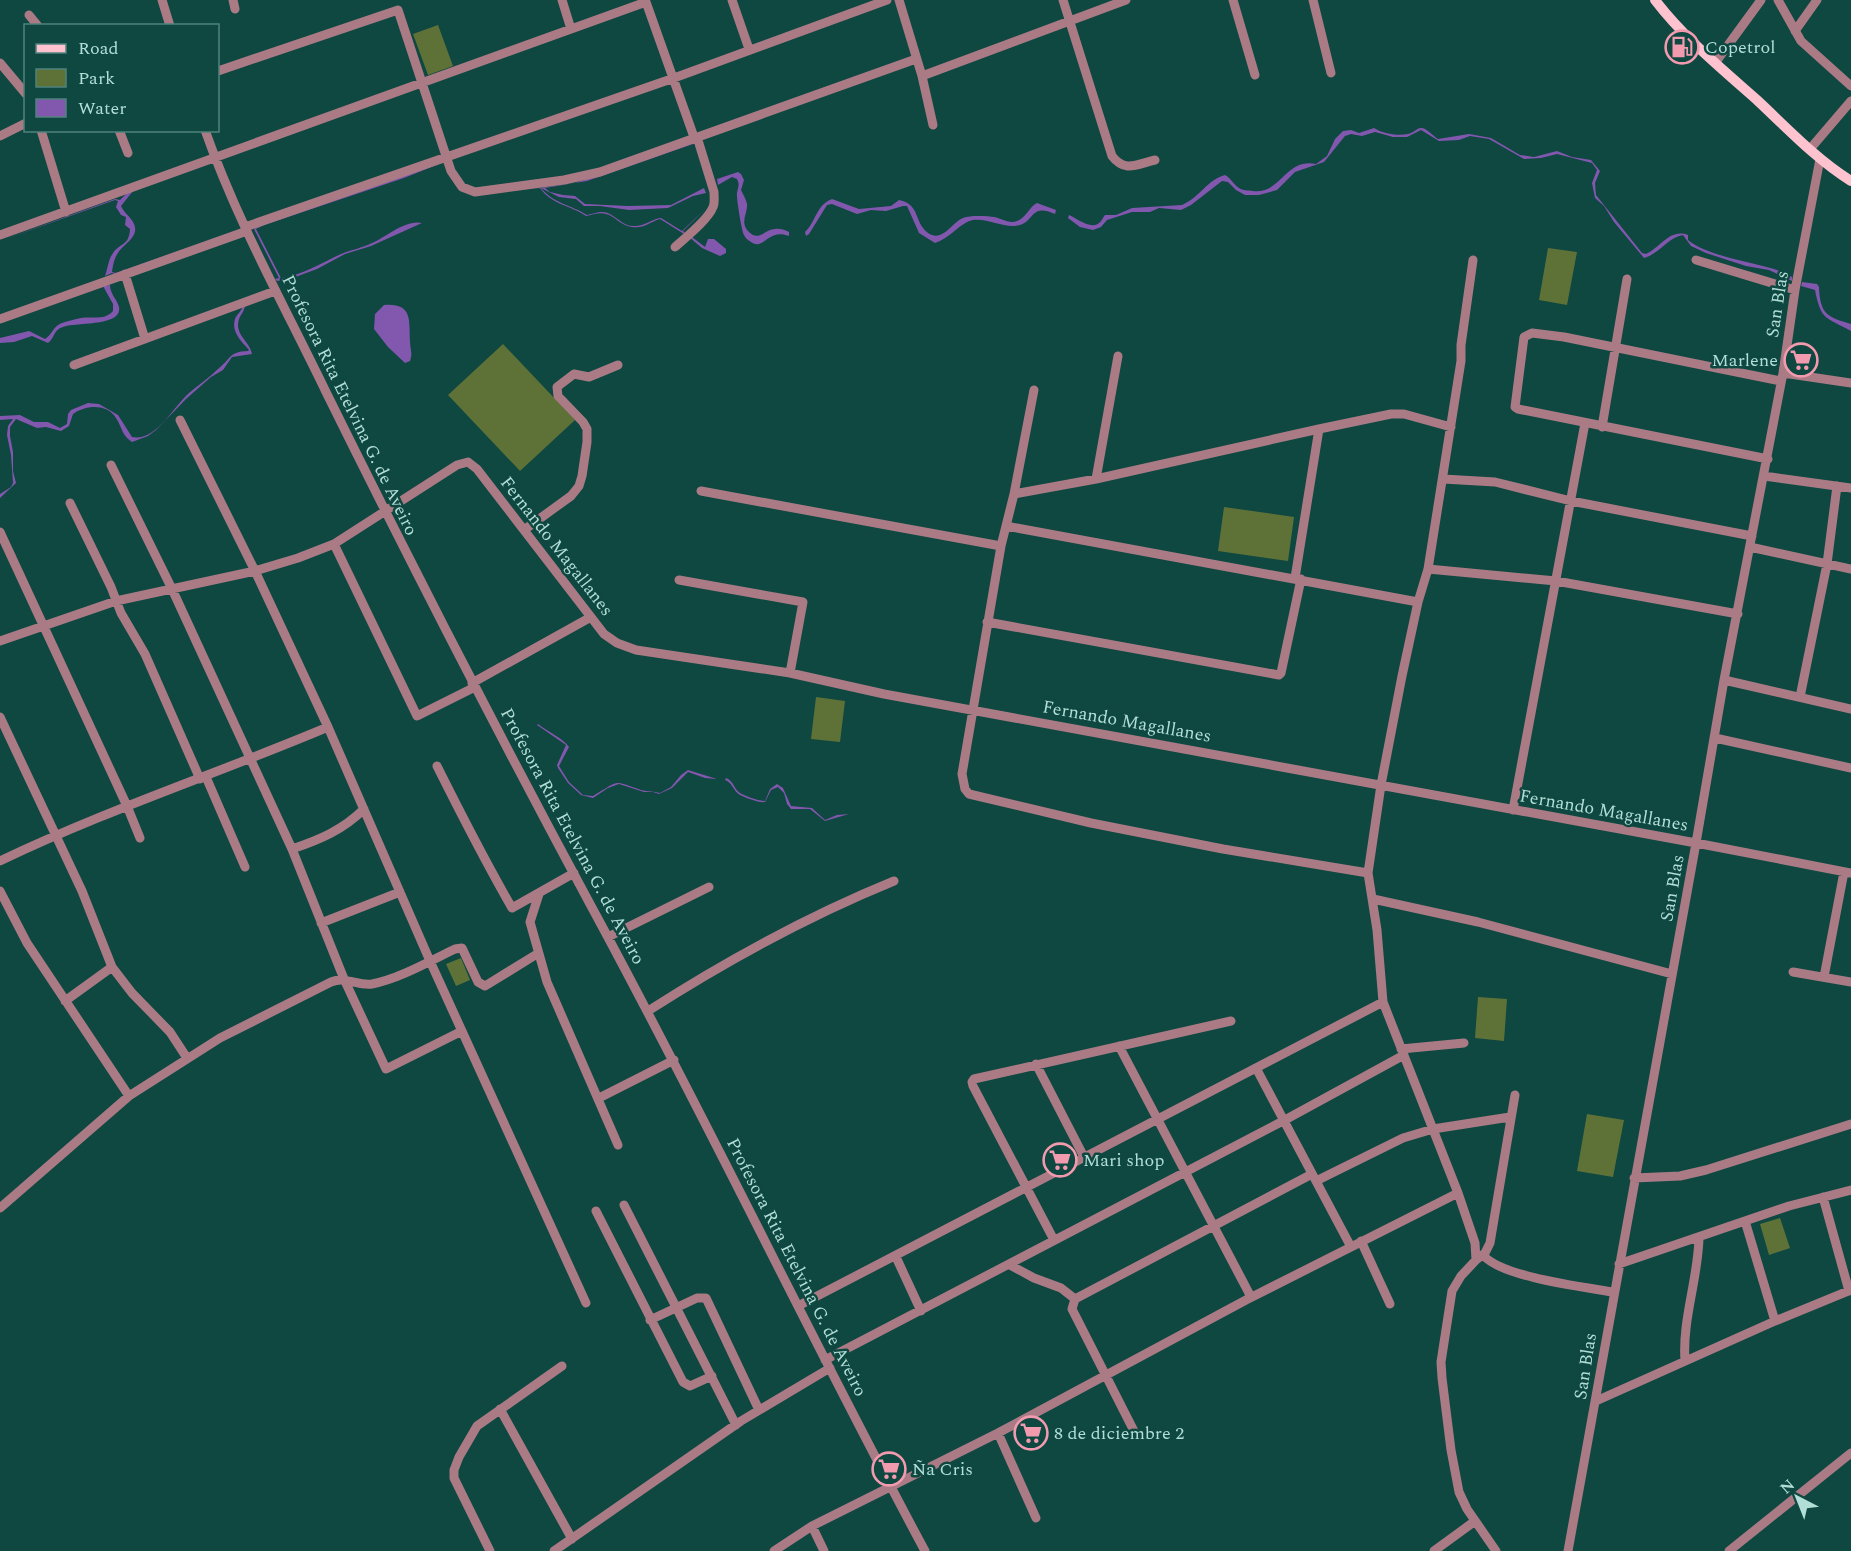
<svg xmlns="http://www.w3.org/2000/svg" width="1851" height="1551" viewBox="0 0 1851 1551" font-family="Spectral,serif">
	<rect width="100%" height="100%" fill="#0f4741"/>
	<!-- green -->
	<path fill="#5e7238" d="M 438,25 L 453,66 L 428,75 L 413,34 Z
		M 1548,248 L 1577,252 L 1567,305 L 1539,300 Z
		M 503,344 L 575,420 L 520,471 L 448,395 Z
		M 1224,507 L 1294,517 L 1288,561 L 1218,551 Z
		M 816,697 L 845,701 L 840,742 L 811,739 Z
		M 461,958 L 470,980 L 456,986 L 446,964 Z
		M 1478,997 L 1507,999 L 1504,1041 L 1475,1038 Z
		M 1587,1114 L 1624,1120 L 1613,1177 L 1577,1171 Z
		M 1780,1218 L 1790,1248 L 1769,1255 L 1760,1224 Z"/>
	<!-- water -->
	<path fill="#8257ae" d="M 1374,128 C 1383,134 1398,136 1408,134 C 1413,133 1417,128 1421,128 C 1427,128 1433,136 1438,139 L 1469,134 L 1491,138 L 1520,155 L 1534,157 L 1557,151 L 1572,157 L 1591,160 L 1600,171 L 1595,183 L 1596,195 L 1642,253 L 1646,254 C 1661,247 1670,228 1688,235 L 1688,240 C 1708,257 1760,263 1786,273 L 1792,277 L 1792,281 L 1769,270 L 1746,266 L 1706,253 L 1691,246 L 1683,235 C 1668,237 1661,253 1644,258 L 1614,222 L 1604,206 L 1595,198 L 1592,183 L 1597,170 L 1592,163 L 1557,154 L 1541,158 L 1524,159 L 1489,139 L 1470,136 L 1459,140 L 1439,141 L 1421,130 L 1407,137 L 1393,137 L 1375,132 L 1362,136 L 1351,134 L 1345,136 L 1324,162 L 1295,172 L 1277,190 L 1259,195 L 1245,195 L 1236,190 L 1228,182 L 1222,181 L 1191,205 L 1181,210 L 1159,208 L 1150,212 L 1132,212 L 1107,220 L 1101,227 L 1093,230 L 1080,227 L 1068,218 L 1069,215 C 1076,218 1091,230 1099,223 C 1102,221 1103,217 1105,215 L 1116,215 L 1132,208 L 1182,205 C 1199,198 1208,179 1225,175 C 1231,178 1233,184 1239,188 C 1243,191 1248,190 1253,191 C 1282,194 1285,158 1316,164 L 1327,156 L 1335,139 L 1343,131 L 1351,130 L 1359,133 Z
		M 693,143 L 696,143 L 587,181 L 545,188 L 550,192 L 563,195 L 575,196 L 585,204 L 628,206 L 671,205 L 704,188 L 706,193 L 693,196 L 668,208 L 629,210 L 600,206 L 584,206 L 576,199 L 559,197 L 541,188 C 553,203 571,205 587,215 C 592,214 597,212 602,212 C 614,212 621,226 633,226 C 644,227 651,219 661,218 L 682,231 L 707,207 L 683,231 L 685,233 L 684,234 L 660,219 C 650,222 643,229 632,227 C 621,226 615,216 606,214 C 600,212 592,215 586,216 C 570,205 552,205 540,188 L 512,192 L 575,183 Z
		M 444,162 L 404,178 L 264,225 L 256,229 L 281,278 C 303,275 321,263 341,254 C 351,250 362,248 372,243 C 386,237 406,219 422,223 L 371,246 L 345,254 L 317,269 L 290,279 L 277,281 L 275,279 L 279,278 L 254,229 L 263,224 Z
		M 738,172 L 741,174 L 744,180 L 741,190 C 743,194 746,199 747,204 C 748,214 739,222 749,232 C 759,242 765,229 775,229 C 780,228 785,230 789,232 L 789,236 C 767,228 765,251 751,242 C 748,240 745,238 744,235 C 742,233 736,196 737,193 C 738,187 740,185 737,179 L 732,177 L 718,185 L 717,179 Z
		M 133,191 L 121,206 C 124,213 131,217 134,224 C 140,237 122,245 118,253 C 114,258 113,266 112,272 L 116,273 L 237,230 L 115,274 L 112,273 L 105,276 C 108,268 108,260 113,253 C 121,242 129,246 130,229 L 125,225 L 126,217 L 121,215 L 116,207 L 118,201 L 115,200 L 0,241 L 115,199 L 120,200 L 127,193 Z
		M 832,199 L 859,209 L 891,206 L 899,200 C 921,205 913,221 928,233 C 943,243 952,222 963,218 C 970,215 987,216 995,217 C 1002,219 1010,224 1017,221 C 1026,218 1029,207 1037,203 L 1056,210 L 1055,214 C 1028,202 1036,225 1014,226 C 1000,227 981,215 967,222 C 956,228 949,238 935,243 L 919,233 L 907,206 L 903,206 L 886,211 L 871,210 L 857,214 L 832,204 L 827,205 L 809,234 L 806,236 L 805,232 C 816,222 816,205 832,199 Z
		M 715,213 L 692,237 L 705,247 L 708,239 L 714,239 L 726,249 L 726,253 L 720,256 L 702,248 L 689,237 Z
		M 1802,282 L 1817,284 L 1819,287 C 1820,315 1828,317 1851,324 L 1851,331 C 1826,317 1821,321 1815,290 L 1801,286 Z
		M 110,285 C 110,294 117,299 119,307 C 123,327 74,322 63,327 C 53,330 55,338 48,343 L 32,336 L 14,342 L 0,343 L 0,338 L 29,331 L 45,339 C 52,335 53,326 62,323 C 68,321 75,319 81,318 C 94,316 104,321 113,311 L 113,304 L 103,286 Z
		M 384,305 C 413,303 409,320 410,341 C 410,349 413,353 410,361 L 405,363 L 388,347 L 374,329 L 375,314 Z
		M 243,306 L 245,306 C 244,312 241,314 239,319 C 234,335 250,341 252,354 L 232,357 L 223,370 L 211,377 L 186,399 L 156,430 L 148,436 L 132,442 C 122,436 122,427 116,418 C 107,403 85,405 73,414 L 69,426 L 61,431 L 46,427 L 37,428 L 16,419 L 10,427 L 10,436 L 13,452 L 13,471 L 16,483 L 0,498 L 0,494 L 11,487 L 13,483 L 11,455 L 7,435 L 8,426 L 13,419 L 0,420 L 0,416 L 20,415 L 34,422 L 48,422 L 60,428 L 67,424 L 68,414 L 71,410 L 88,403 L 99,404 L 118,415 L 132,437 C 156,442 173,407 189,393 C 198,385 209,378 218,369 C 232,358 228,352 248,351 L 249,350 C 241,341 231,332 235,319 C 237,314 241,312 243,306 Z
		M 538,724 C 547,731 564,739 569,747 L 559,766 L 569,782 L 583,795 L 593,796 C 621,780 611,780 641,790 C 648,792 654,791 660,793 L 671,787 L 681,775 L 688,770 L 717,779 L 705,778 L 688,772 L 672,788 L 659,794 L 653,792 L 644,792 L 619,784 L 608,788 L 593,798 L 581,795 L 568,783 L 558,768 L 557,765 L 566,745 L 537,725 Z
		M 726,778 C 734,781 733,788 740,793 C 746,796 758,801 765,801 L 770,789 L 777,784 L 783,788 L 791,806 L 812,808 L 825,820 L 837,815 L 849,814 L 825,821 L 810,809 L 791,809 L 787,804 L 784,793 L 778,787 L 771,790 L 765,802 C 759,803 746,798 740,795 C 733,791 733,783 725,780 Z"/>
	<g fill="none" stroke-linecap="round" stroke-linejoin="round">
		<!-- minor -->
		<path stroke="#ab7b85" stroke-width="9" d="M 162,0 L 170,26
			M 233,0 L 235,9
			M 562,0 L 571,29
			M 732,0 L 749,49
			M 899,0 L 922,76 L 933,125
			M 1063,0 L 1112,156 C 1125,173 1137,164 1155,160
			M 1233,0 L 1255,75
			M 1313,0 L 1331,73
			M 1778,0 L 1801,41 L 1851,86
			M 29,15 L 38,26
			M 1795,31 L 1817,0
			M 0,63 L 26,94
			M 1715,63 L 1761,0
			M 218,71 L 398,10 L 451,171 L 462,187 L 475,192 L 564,180 L 600,172 L 916,59
			M 922,76 L 1126,0
			M 41,130 L 66,212
			M 119,130 L 128,153
			M 205,130 C 237,221 284,305 326,392 C 411,564 499,735 590,904 C 706,1117 810,1337 925,1551
			M 0,136 L 26,123
			M 1810,149 L 1851,101
			M 245,227 L 674,78 L 887,0
			M 0,235 L 646,2 L 694,137
			M 675,247 C 685,238 708,220 713,207 C 715,203 714,197 714,192 L 697,137
			M 1473,260 L 1461,345 L 1461,361 L 1428,569 L 1418,602 L 1402,676 L 1381,785 L 1368,873 L 1377,930 L 1383,1002 L 1458,1193 L 1475,1243 L 1476,1260 L 1461,1276 L 1452,1291 L 1441,1362 L 1442,1378 L 1451,1450 L 1459,1492 L 1467,1509 L 1496,1551
			M 1696,260 L 1795,290
			M 125,274 L 145,339
			M 0,319 L 247,231
			M 74,365 L 275,291
			M 1783,373 L 1851,383
			M 1034,390 L 1014,494 L 1001,546 L 962,774 L 965,789 L 969,794 L 1091,823 L 1223,849 L 1368,873
			M 180,420 L 255,571 L 328,727 L 430,961 L 586,1303
			M 1602,427 L 1627,279
			M 1768,459 L 1518,409 L 1515,407 L 1524,337 L 1532,333 L 1564,337 L 1781,381
			M 111,465 L 172,589 L 292,849 L 344,979 L 386,1069 L 462,1031
			M 1764,476 L 1851,488
			M 1096,479 L 1118,356
			M 1443,479 L 1495,482 L 1571,501 L 1752,536
			M 701,491 L 1001,546
			M 1014,494 L 1096,479 L 1319,429 L 1391,414 L 1404,414 L 1451,427
			M 70,503 L 111,587 L 121,613 L 145,654 L 200,779
			M 1006,526 L 1418,602
			M 524,530 L 571,496 L 579,486 L 582,476 L 587,442 L 587,429 L 583,422 L 558,396 L 557,387 L 574,374 L 589,377 L 618,365
			M 0,532 L 127,806 L 140,838
			M 334,544 L 417,716 L 475,687
			M 1750,547 L 1851,569
			M 1428,569 L 1556,581 L 1738,614
			M 1295,578 L 1319,429
			M 679,580 L 803,602 L 790,673
			M 987,622 L 1279,675 L 1281,673 L 1301,579
			M 0,641 L 116,601 L 255,571 L 298,558 L 334,544 L 457,465 L 468,462 L 477,469 L 604,634 L 617,643 L 636,650 L 790,673 L 884,694 L 1696,843 L 1851,873
			M 1724,680 L 1851,709
			M 472,683 L 591,617
			M 1800,697 L 1827,564 L 1837,486
			M 0,717 L 82,891 L 112,967 L 132,993 L 170,1032 L 187,1058
			M 1715,738 L 1851,768
			M 437,766 C 461,814 485,861 512,908 L 574,873
			M 206,777 L 245,867
			M 1513,810 L 1585,423
			M 292,849 C 319,840 343,830 364,809
			M 0,861 C 106,810 219,773 328,727
			M 0,891 L 27,943 L 129,1096
			M 539,894 L 530,922 L 547,982 L 618,1145
			M 1373,899 L 1478,922 L 1672,974
			M 321,923 L 400,892
			M 608,937 L 709,887
			M 1793,972 L 1851,982
			M 1824,977 L 1844,872
			M 65,1001 L 112,967
			M 648,1011 C 726,961 808,916 894,881
			M 1119,1046 L 1251,1297
			M 1401,1049 L 1464,1043
			M 1036,1064 L 1084,1157
			M 1256,1068 L 1351,1247
			M 599,1098 L 674,1060
			M 1634,1178 L 1680,1176 L 1706,1170 L 1851,1124
			M 1316,1181 L 1403,1138 L 1433,1129 L 1510,1117
			M 1823,1197 L 1849,1291
			M 624,1205 L 736,1425
			M 0,1208 L 129,1096 L 220,1038 L 331,982 C 346,976 357,986 372,984 C 399,979 430,961 455,949 L 462,948 L 478,982 L 485,986 L 537,954
			M 596,1211 L 683,1382 L 690,1386 L 712,1376
			M 1745,1221 L 1775,1321
			M 1054,1240 L 973,1086 L 972,1082 L 974,1079 L 1231,1021
			M 1361,1241 L 1390,1304
			M 1483,1255 C 1501,1277 1584,1287 1613,1292
			M 896,1257 L 921,1311
			M 1476,1260 L 1485,1253 L 1490,1243 L 1515,1095
			M 1619,1264 L 1789,1206 L 1851,1190
			M 1010,1265 L 1034,1278 L 1061,1288 L 1075,1299 L 1072,1309 L 1135,1433
			M 1075,1299 L 1312,1174
			M 798,1306 L 1383,1002
			M 650,1320 L 697,1298 L 706,1298 L 759,1410
			M 825,1360 L 1283,1121 L 1404,1055
			M 1685,1361 C 1682,1320 1698,1279 1699,1238
			M 1596,1401 L 1775,1321 L 1851,1290
			M 500,1409 L 572,1539
			M 998,1433 L 1036,1518
			M 812,1526 L 824,1551
			M 490,1551 L 454,1478 L 454,1470 L 459,1457 L 477,1426 L 562,1366
			M 554,1551 L 741,1421 L 830,1368
			M 774,1551 L 812,1526 L 998,1433 L 1246,1300 L 1458,1193
			M 1434,1551 L 1475,1521
			M 1568,1551 L 1696,843 L 1724,680 L 1783,373 L 1795,290 L 1820,159
			M 1729,1551 L 1851,1453"/>
		<!-- major -->
		<path stroke="#ffc3d0" stroke-width="10" d="M 1655,0 C 1684,38 1722,69 1757,100 C 1787,128 1816,159 1851,181"/>
	</g>
	<!-- icons -->
	<defs>
		<symbol id="fuel-ring" viewBox="-11 -11 22 22"><circle r="9.5" fill="#0f4741" stroke="#f29aae" stroke-width="1.5"/><path d="M-5.5-6h7V0h2V4h1.3V-2.5L3-4.5l.8-.8L6-3V5H2.5V1h-1V6h-7ZM-4.2-4.7v3.2H.2V-4.7Z" fill="#f29aae"/></symbol>
		<symbol id="supermarket-ring" viewBox="-11 -11 22 22"><circle r="9.5" fill="#0f4741" stroke="#f29aae" stroke-width="1.5"/><path d="M-6-5.5h2.5l.6 2H6L4.5 2H-2.5L-4.4-4H-6ZM-1.5 3.2a1.3 1.3 0 1 0 .1 0ZM3 3.2a1.3 1.3 0 1 0 .1 0Z" fill="#f29aae"/></symbol>
	</defs>
	<g fill-rule="evenodd">
		<use href="#fuel-ring" x="1663" y="28" width="38" height="38"/>
		<use href="#supermarket-ring" x="1782" y="341" width="38" height="38"/>
		<use href="#supermarket-ring" x="1041" y="1141" width="38" height="38"/>
		<use href="#supermarket-ring" x="1012" y="1414" width="38" height="38"/>
		<use href="#supermarket-ring" x="870" y="1450" width="38" height="38"/>
	</g>
	<g text-anchor="middle" stroke-width="5" stroke-linejoin="round" paint-order="stroke">
		<!-- poi labels -->
		<g font-size="18" fill="#b1ded7" stroke="#0f4741" text-anchor="start">
			<text x="1705" y="53">Copetrol</text>
			<text x="1778" y="366" text-anchor="end">Marlene</text>
			<text x="1083" y="1166">Mari shop</text>
			<text x="1054" y="1439">8 de diciembre 2</text>
			<text x="912" y="1475">Ña Cris</text>
		</g>
		<!-- street labels -->
		<g font-size="18" fill="#b1ded7" stroke="#0f4741">
			<text transform="translate(1777 304) rotate(-81)" y="6">San Blas</text>
			<text transform="translate(350 405) rotate(64)" y="6">Profesora Rita Etelvina G. de Aveiro</text>
			<text transform="translate(557 546) rotate(52)" y="6">Fernando Magallanes</text>
			<text transform="translate(1127 721) rotate(10)" y="6">Fernando Magallanes</text>
			<text transform="translate(1604 810) rotate(10)" y="6">Fernando Magallanes</text>
			<text transform="translate(573 836) rotate(62)" y="6">Profesora Rita Etelvina G. de Aveiro</text>
			<text transform="translate(1672 888) rotate(-80)" y="6">San Blas</text>
			<text transform="translate(797 1267) rotate(63)" y="6">Profesora Rita Etelvina G. de Aveiro</text>
			<text transform="translate(1585 1366) rotate(-81)" y="6">San Blas</text>
		</g>
	</g>
	<!-- legend -->
	<rect x="24" y="24" width="195" height="108" fill="#0f4741" stroke="#50837d" stroke-width="1.5"/>
	<rect x="36" y="44" width="30" height="9" fill="#ffc3d0" stroke="#50837d" stroke-width="1.5"/>
	<text x="78" y="54" font-size="18" fill="#b1ded7">Road</text>
	<rect x="36" y="69" width="30" height="18" fill="#5e7238" stroke="#50837d" stroke-width="1.5"/>
	<text x="78" y="84" font-size="18" fill="#b1ded7">Park</text>
	<rect x="36" y="99" width="30" height="18" fill="#8257ae" stroke="#50837d" stroke-width="1.5"/>
	<text x="78" y="114" font-size="18" fill="#b1ded7">Water</text>
	<!-- north arrow -->
	<g transform="translate(1797 1497) rotate(318)" stroke="#0f4741" stroke-width="4.5" paint-order="stroke">
	<path d="M0-4.5L10 22L0 15L-10 22Z" fill="#b1ded7"/>
	<text y="-9" font-size="16" font-weight="bold" text-anchor="middle" fill="#b1ded7">N</text>
	</g>
</svg>
